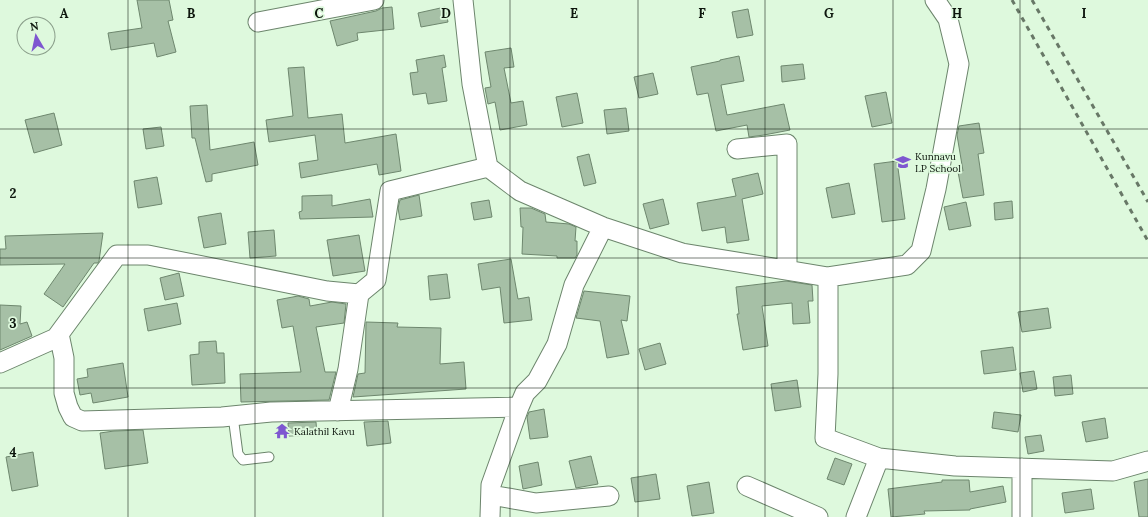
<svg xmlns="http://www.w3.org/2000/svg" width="1148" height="517" viewBox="0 0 1148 517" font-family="Lora,serif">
	<rect width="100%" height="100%" fill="#def9dd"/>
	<!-- building -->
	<path fill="#a6c0a6" stroke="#6e876e" d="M 137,0 L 169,0 L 173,20 L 168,21 L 176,52 L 157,57 L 154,43 L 111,50 L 108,33 L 142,28 Z
		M 392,7 L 394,29 L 357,33 L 358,40 L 337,46 L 330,21 L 376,11 L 382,8 Z
		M 445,7 L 448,22 L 421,27 L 418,13 Z
		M 748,9 L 753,35 L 737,38 L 732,12 Z
		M 511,48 L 514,67 L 504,68 L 511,103 L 523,101 L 527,125 L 500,130 L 495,102 L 488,104 L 485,88 L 491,87 L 485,52 Z
		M 444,55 L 446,67 L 442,68 L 447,101 L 428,104 L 426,93 L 413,95 L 410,73 L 418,72 L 416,60 Z
		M 739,56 L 744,81 L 721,85 L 727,115 L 784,104 L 790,130 L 764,135 L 749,137 L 747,125 L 716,131 L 708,93 L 697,95 L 691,67 L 720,61 L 720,60 Z
		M 803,64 L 805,79 L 782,82 L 781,66 Z
		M 304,67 L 308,118 L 342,114 L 345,143 L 396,134 L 401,171 L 379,175 L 377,164 L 301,178 L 299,163 L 318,160 L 315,135 L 269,142 L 266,120 L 293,116 L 288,68 Z
		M 653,73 L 658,94 L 639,98 L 634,77 Z
		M 886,92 L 892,123 L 872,127 L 865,96 Z
		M 577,93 L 583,123 L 562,127 L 556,97 Z
		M 207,105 L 210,150 L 254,142 L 258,165 L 212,174 L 212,181 L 206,182 L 195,138 L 192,138 L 190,106 Z
		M 626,108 L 629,131 L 607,134 L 604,110 Z
		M 54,113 L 62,145 L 34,153 L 25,120 Z
		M 979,123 L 984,153 L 978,154 L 984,195 L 963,198 L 958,172 L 963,171 L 957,135 L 959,126 Z
		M 161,127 L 164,146 L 146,149 L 143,129 Z
		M 589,154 L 596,183 L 584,186 L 577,157 Z
		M 897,161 L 905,219 L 882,222 L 874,164 Z
		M 758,173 L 763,194 L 742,199 L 749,240 L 727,243 L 725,227 L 702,231 L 697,203 L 736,196 L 732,179 Z
		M 157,177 L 162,204 L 138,208 L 134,181 Z
		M 849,183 L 855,214 L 832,218 L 826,188 Z
		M 332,195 L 332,206 L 370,199 L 373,217 L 300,219 L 299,212 L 302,211 L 302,196 Z
		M 419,195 L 422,216 L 400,220 L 398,208 L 400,200 Z
		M 663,199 L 669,224 L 650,229 L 643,204 Z
		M 489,200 L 492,217 L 474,220 L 471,203 Z
		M 1012,201 L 1013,218 L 995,220 L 994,203 Z
		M 966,202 L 971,226 L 949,230 L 944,207 Z
		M 520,208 L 531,208 L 545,214 L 546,222 L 569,224 L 576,227 L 575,241 L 577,241 L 577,255 L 575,258 L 557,258 L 557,256 L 522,254 L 523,227 L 521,227 Z
		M 221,213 L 226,244 L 204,248 L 198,217 Z
		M 274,230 L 276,256 L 250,258 L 248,232 Z
		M 103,233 L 99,261 L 98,263 L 94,263 L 63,307 L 44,294 L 65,264 L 0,265 L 0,249 L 6,249 L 5,236 Z
		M 359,235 L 365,271 L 333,276 L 327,240 Z
		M 511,259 L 518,299 L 529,297 L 532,320 L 504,323 L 500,287 L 482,290 L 478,264 Z
		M 179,273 L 184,296 L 165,300 L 160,278 Z
		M 447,274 L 450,298 L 430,300 L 428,276 Z
		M 786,281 L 812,285 L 813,301 L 808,301 L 810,323 L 793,324 L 792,303 L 762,306 L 768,346 L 743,350 L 737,314 L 739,314 L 736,287 Z
		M 584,291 L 630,296 L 627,321 L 621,320 L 629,354 L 607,358 L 600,321 L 576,318 Z
		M 298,296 L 309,299 L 310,306 L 332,302 L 346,304 L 344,323 L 316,327 L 325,372 L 336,372 L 329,400 L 241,402 L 240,374 L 301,372 L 293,326 L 282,328 L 277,300 Z
		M 177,303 L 181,324 L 148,331 L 144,309 Z
		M 0,305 L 21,306 L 20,324 L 27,322 L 32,336 L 0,350 Z
		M 1048,308 L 1051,328 L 1022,332 L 1018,312 Z
		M 366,322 L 398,323 L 397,327 L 441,328 L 440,364 L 464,362 L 466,389 L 353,397 L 358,374 L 365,373 Z
		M 216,341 L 217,353 L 224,353 L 225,383 L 192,385 L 190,355 L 199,354 L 199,342 Z
		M 660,343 L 666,364 L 645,370 L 639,349 Z
		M 1013,347 L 1016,370 L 984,374 L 981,351 Z
		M 123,363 L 128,397 L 93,403 L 91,393 L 80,395 L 77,379 L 88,377 L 87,369 Z
		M 1034,371 L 1037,389 L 1023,392 L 1020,373 Z
		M 1071,375 L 1073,394 L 1055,396 L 1053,377 Z
		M 797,380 L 801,407 L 775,411 L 771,384 Z
		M 544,409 L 548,437 L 530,439 L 527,417 L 529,412 Z
		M 994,412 L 1021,415 L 1018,432 L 992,428 Z
		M 1105,418 L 1108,438 L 1086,442 L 1082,422 Z
		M 388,421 L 391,443 L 367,446 L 364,422 Z
		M 316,422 L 317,435 L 289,436 L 288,423 Z
		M 143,430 L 148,463 L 105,469 L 100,433 L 114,431 Z
		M 1041,435 L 1044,451 L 1028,454 L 1025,437 Z
		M 33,452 L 38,486 L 12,491 L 6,457 Z
		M 591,456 L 598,484 L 576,488 L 569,461 Z
		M 835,458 L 852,464 L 844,485 L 827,479 Z
		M 538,462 L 542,485 L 523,489 L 519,466 Z
		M 656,474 L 660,499 L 635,502 L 631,478 Z
		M 1148,479 L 1148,517 L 1139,517 L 1134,482 Z
		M 942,480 L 969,480 L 970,492 L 1003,486 L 1006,502 L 970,509 L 970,510 L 924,511 L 925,514 L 891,517 L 888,489 L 942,482 Z
		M 709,482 L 714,513 L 692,516 L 687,486 Z
		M 1091,489 L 1094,509 L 1065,513 L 1062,493 Z"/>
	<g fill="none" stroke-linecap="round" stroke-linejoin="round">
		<defs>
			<path id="lane" d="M 233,416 L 238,454 L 243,460 L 269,457"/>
			<path id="street" d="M 463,0 L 472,84 L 488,167 L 520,191 L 603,227 L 682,253 L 828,277 L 907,265 L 921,251 L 936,189 L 959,64 L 948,19 L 935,0
				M 258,22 L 374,0
				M 737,149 L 787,144 L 787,270
				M 828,277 L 828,374 L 825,438 L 879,458
				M 59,334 L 64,358 L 64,393 L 68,407 L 73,417 L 82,421 L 222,417 L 271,412 L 519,407
				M 0,363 L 56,338 L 117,255 L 148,255 L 327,291 L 359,294 L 376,280 L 390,191 L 488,167
				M 338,411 L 348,369 L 359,294
				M 1022,468 L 1022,517
				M 747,486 L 818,517
				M 491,495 L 536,503 L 609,496
				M 490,517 L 491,485 L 519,407 L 525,393 L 537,381 L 557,344 L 574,285 L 603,227
				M 856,517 L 879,458 L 955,466 L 1113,471 L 1148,461"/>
		</defs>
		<!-- lane casing -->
		<use href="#lane" stroke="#6c856c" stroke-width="11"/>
		<!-- street casing -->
		<use href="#street" stroke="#6c856c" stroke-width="21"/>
		<!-- lane -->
		<use href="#lane" stroke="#fff" stroke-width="9"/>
		<!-- street -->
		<use href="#street" stroke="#fff" stroke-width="19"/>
		<!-- rail -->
		<path stroke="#687867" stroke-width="3" stroke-dasharray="5 5" stroke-linecap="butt" d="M 1012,0 L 1148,241
			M 1032,0 L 1148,202"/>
	</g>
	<!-- grid -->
	<path fill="none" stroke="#0d160d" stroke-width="1" stroke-opacity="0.55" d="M 128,0 L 128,517M 255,0 L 255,517M 383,0 L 383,517M 510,0 L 510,517M 638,0 L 638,517M 765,0 L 765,517M 893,0 L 893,517M 1020,0 L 1020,517M 0,129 L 1148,129M 0,258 L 1148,258M 0,388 L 1148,388"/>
	<!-- icons -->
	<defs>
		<symbol id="school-bare" viewBox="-9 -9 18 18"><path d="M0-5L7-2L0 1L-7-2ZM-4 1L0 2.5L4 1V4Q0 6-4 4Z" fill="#7e57d0" stroke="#def9dd" stroke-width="2.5" paint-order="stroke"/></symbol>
		<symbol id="temple-bare" viewBox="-9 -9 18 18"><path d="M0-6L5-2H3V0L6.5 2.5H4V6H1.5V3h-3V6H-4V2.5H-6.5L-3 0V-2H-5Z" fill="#7e57d0" stroke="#def9dd" stroke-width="2.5" paint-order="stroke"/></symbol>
	</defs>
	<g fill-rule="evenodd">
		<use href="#school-bare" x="892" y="151" width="22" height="22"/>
		<use href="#temple-bare" x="271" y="420" width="22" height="22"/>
	</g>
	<g text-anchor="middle" stroke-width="3.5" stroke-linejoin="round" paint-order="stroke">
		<!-- poi labels -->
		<g font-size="10" fill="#0d160d" stroke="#def9dd" text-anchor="start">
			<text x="915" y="160">Kunnavu<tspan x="915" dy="12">LP School</tspan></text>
			<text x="294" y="435">Kalathil Kavu</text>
		</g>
	</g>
	<g font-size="13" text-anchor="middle" font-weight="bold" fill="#0d160d" stroke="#def9dd" stroke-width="3.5" stroke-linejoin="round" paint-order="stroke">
		<text x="64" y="18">A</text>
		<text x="191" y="18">B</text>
		<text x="319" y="18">C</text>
		<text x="446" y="18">D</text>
		<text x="574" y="18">E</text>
		<text x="702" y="18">F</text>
		<text x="829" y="18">G</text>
		<text x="957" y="18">H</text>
		<text x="1084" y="18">I</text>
		<text x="13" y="198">2</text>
		<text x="13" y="328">3</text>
		<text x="13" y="457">4</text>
	</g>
	<!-- north arrow -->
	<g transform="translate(36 36) rotate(351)"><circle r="19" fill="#def9dd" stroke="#8a9e8a"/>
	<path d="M0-3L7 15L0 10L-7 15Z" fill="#7e57d0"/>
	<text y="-6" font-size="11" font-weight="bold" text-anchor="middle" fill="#0d160d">N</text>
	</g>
</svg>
